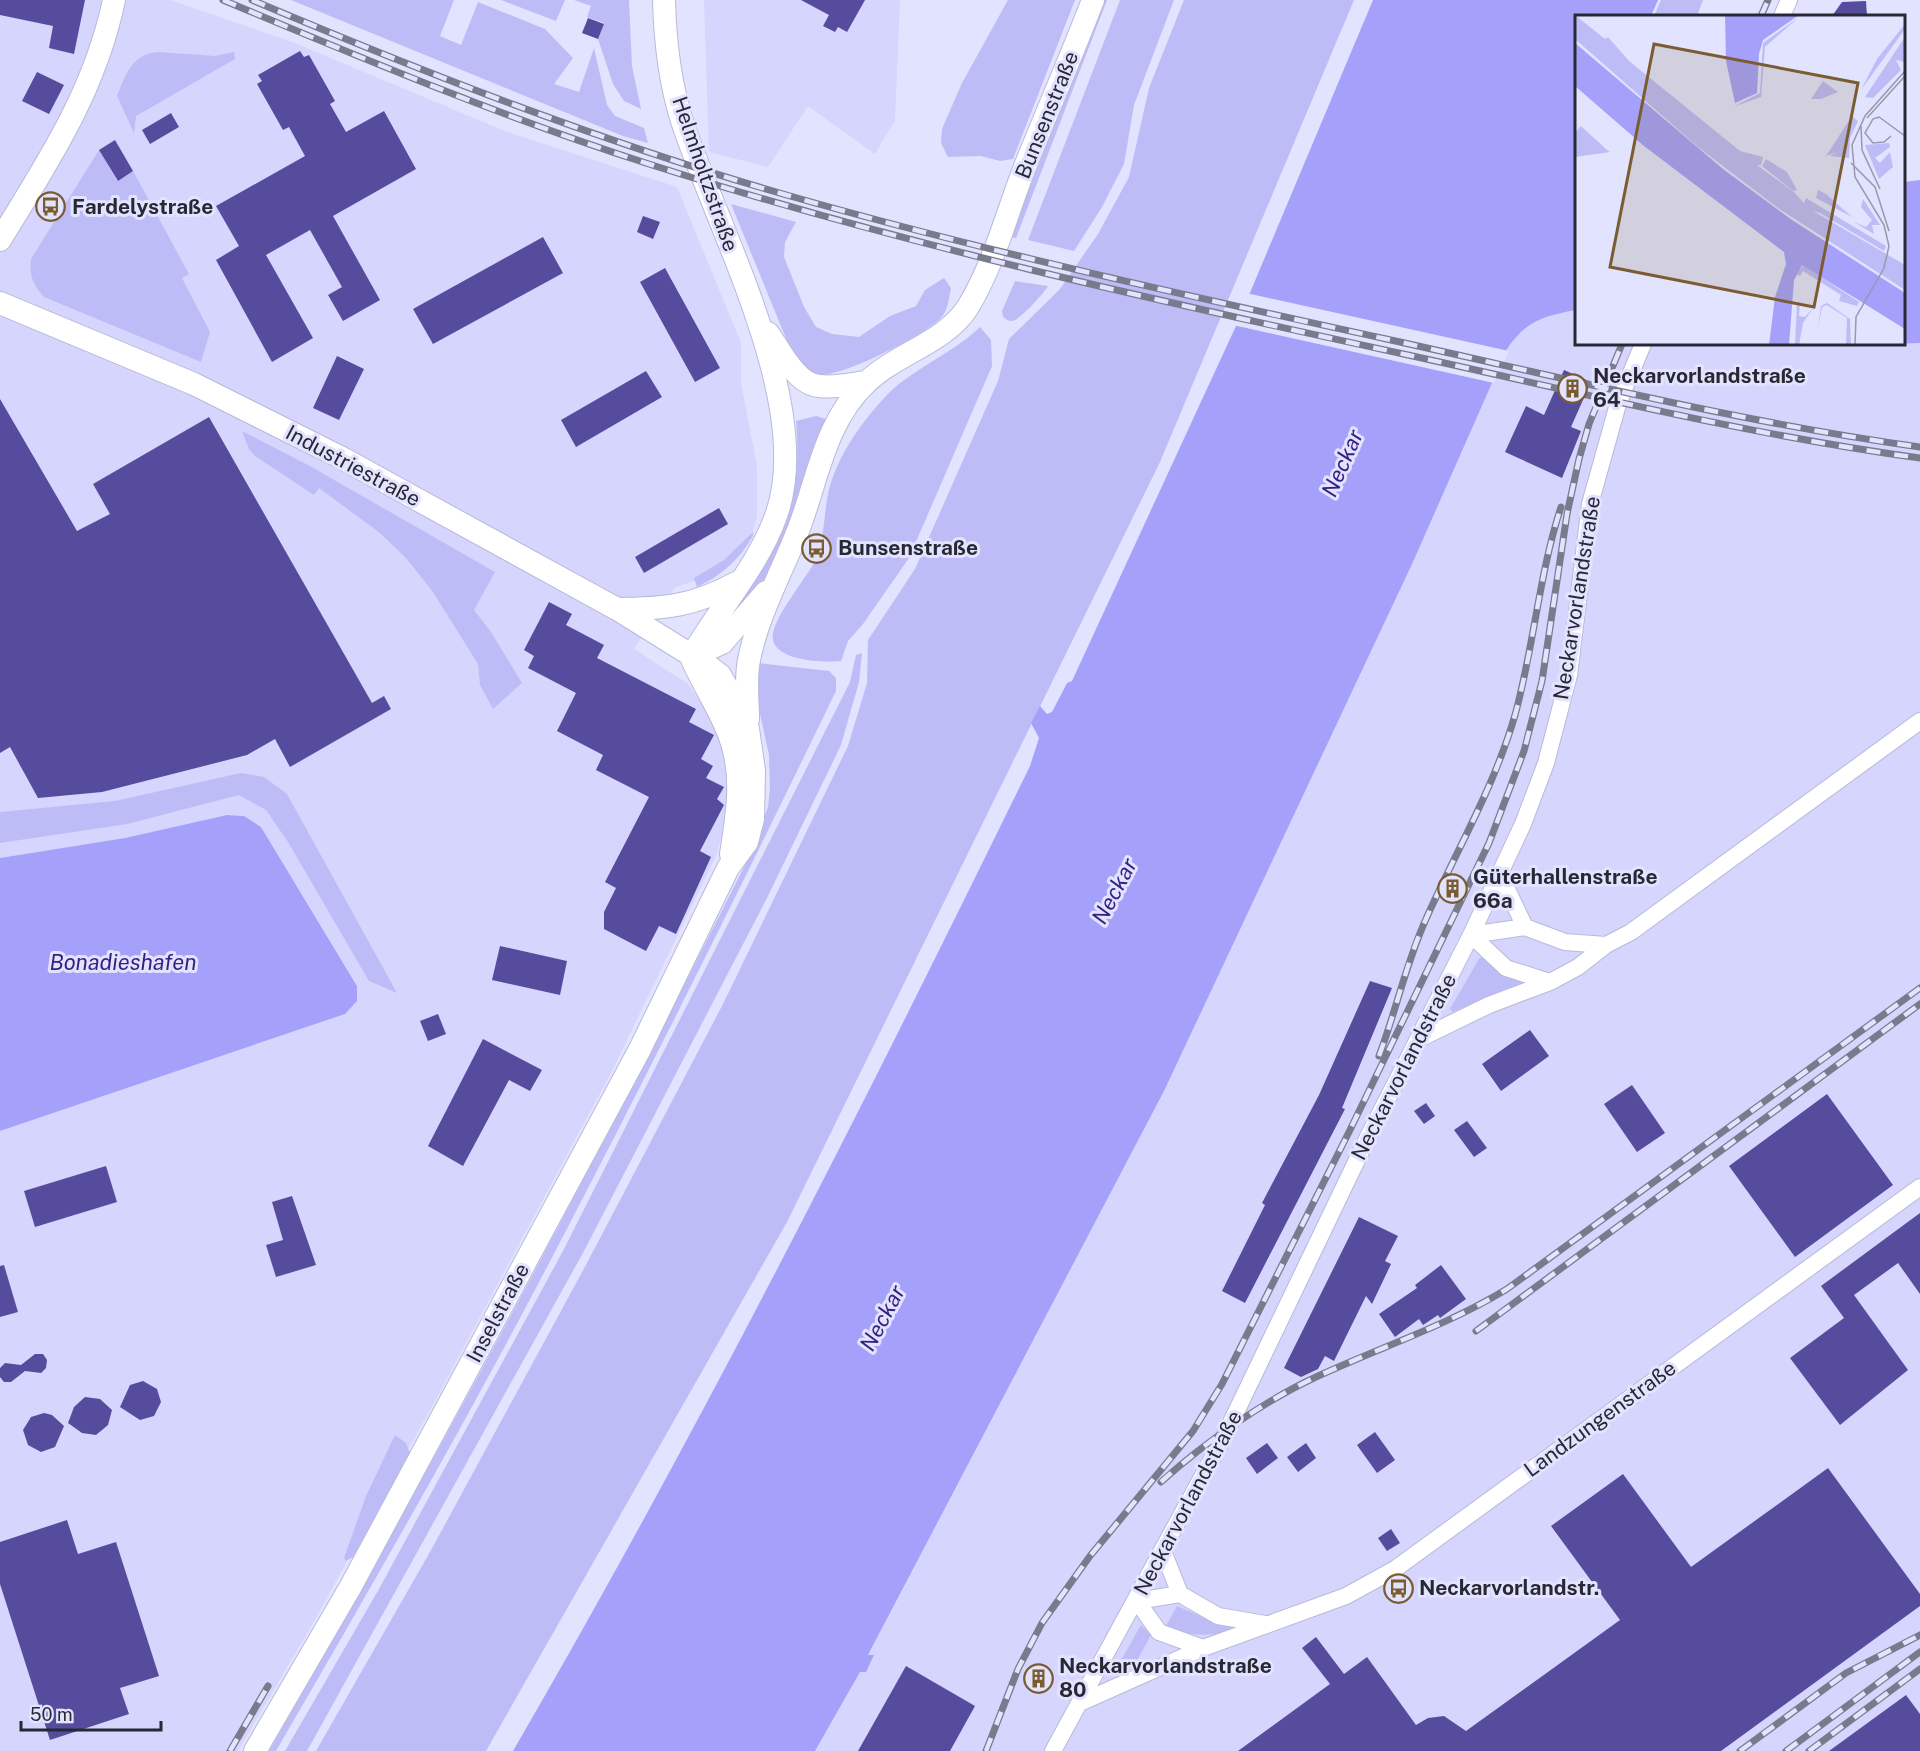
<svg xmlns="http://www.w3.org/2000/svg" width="1920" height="1751" viewBox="0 0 1920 1751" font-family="'Public Sans',sans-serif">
	<rect width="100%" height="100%" fill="#e2e3fe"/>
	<!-- built -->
	<path fill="#d5d5fd" d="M 0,0 L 170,0 L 295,43 L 507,132 L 677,187 L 741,343 L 741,383 L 757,466 L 757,517 L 752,534 L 705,578 L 675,587 L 634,649 L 688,684 L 707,711 L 723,744 L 729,774 L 729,808 L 716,856 L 612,1071 L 430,1410 L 313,1623 L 238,1751 L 0,1751 L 0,1131 L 345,1014 L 357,1001 L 357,985 L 261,827 L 244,816 L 227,815 L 125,838 L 0,858 Z
		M 704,0 L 900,0 L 895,120 L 875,154 L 808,106 L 768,167 L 709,152 Z
		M 1576,310 L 1576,344 L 1920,343 L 1920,1751 L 815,1751 L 860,1672 L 873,1655 L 868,1656 L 1164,1091 L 1413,562 L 1507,349 L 1515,337 L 1542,316 Z"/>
	<!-- green -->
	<path fill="#bdbcf7" d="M 291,0 L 454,0 L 440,36 L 461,45 L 478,2 L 545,29 L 573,58 L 554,84 L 579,92 L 594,48 L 607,105 L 615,116 L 644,128 L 648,143 L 623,136 Z
		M 501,0 L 565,0 L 556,21 Z
		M 574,0 L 629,0 L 632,66 L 641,109 L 624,101 L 613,84 L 598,39 L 604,23 L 587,17 L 591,6 Z
		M 1008,0 L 1075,0 L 1013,159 L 1000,161 L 981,156 L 948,157 L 941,143 L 942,129 L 962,83 Z
		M 1101,0 L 1107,0 L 1016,238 L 1011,237 Z
		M 1120,0 L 1174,0 L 1134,105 L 1124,164 L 1102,207 L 1074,251 L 1028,240 Z
		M 1184,0 L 1354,0 L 1160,462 L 787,1222 L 486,1751 L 316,1751 L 430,1552 L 587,1263 L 723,1004 L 848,746 L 867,683 L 868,640 L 915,569 L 998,381 L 1009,339 L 1060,289 L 1098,234 L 1129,177 L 1149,88 Z
		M 1661,0 L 1703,0 L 1697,16 L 1654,16 Z
		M 158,52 L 215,56 L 234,52 L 235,59 L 136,116 L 134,133 L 117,96 C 126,74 131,55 158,52 Z
		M 99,150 L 117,181 L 133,171 L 189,274 L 182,278 L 210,332 L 201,362 L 44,297 C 33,285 29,275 31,259 Z
		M 731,204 L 796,222 L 785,242 L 784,257 L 804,307 L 816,327 L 832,334 L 859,337 L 890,316 L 916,306 L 925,290 L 944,278 L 951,288 C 949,298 948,310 941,318 C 923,336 839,379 815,375 C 802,372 796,358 790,348 Z
		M 1015,281 L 1048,286 C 1044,293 1020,320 1012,321 C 1008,321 1006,319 1003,317 L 1002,311 Z
		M 980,327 L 991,340 L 992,366 L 909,558 L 863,624 L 848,641 L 841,661 C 824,663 777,661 773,640 C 769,622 806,579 815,561 C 824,542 824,515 828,494 C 836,458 860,424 885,397 C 911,369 951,355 980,327 Z
		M 816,416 L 829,420 L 794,524 L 758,593 L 720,625 C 775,560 804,510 796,421 Z
		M 242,431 L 308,465 L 495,572 L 474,610 L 491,632 L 522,683 L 493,709 L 480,685 L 478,664 L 433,592 L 406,558 L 380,533 L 319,488 L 314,495 L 255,456 L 249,449 Z
		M 753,532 L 753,536 C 740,559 721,576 697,587 L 694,578 L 724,560 Z
		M 862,653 L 859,682 L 841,745 L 767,898 L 584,1251 L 307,1751 L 285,1751 L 379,1589 L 563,1251 L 850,682 L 856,655 Z
		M 758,663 L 829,671 L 836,678 L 836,691 C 746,877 654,1062 558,1246 C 469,1417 373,1584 276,1751 L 269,1751 C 436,1460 594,1165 745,865 L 768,807 L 770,788 L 769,755 L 757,700 Z
		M 241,773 L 264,777 L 287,794 L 397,993 L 369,981 L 288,842 L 266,810 L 239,795 L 127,824 L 0,843 L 0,812 L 115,801 Z
		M 1483,957 L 1499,972 L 1522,982 L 1521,985 L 1503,990 L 1453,1012 L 1450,1009 L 1479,959 Z
		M 395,1435 L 406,1443 L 410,1453 L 353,1557 L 346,1561 L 344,1558 L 366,1496 Z
		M 1177,1606 L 1209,1620 L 1237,1626 L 1238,1629 C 1211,1637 1192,1637 1166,1626 Z
		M 1141,1625 L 1151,1635 L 1133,1668 L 1119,1675 L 1115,1671 Z"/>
	<!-- water -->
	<path fill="#a5a1fb" d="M 1373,0 L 1658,0 L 1651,16 L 1576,16 L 1576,310 C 1544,316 1527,320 1507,349 L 1413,562 L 1164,1091 L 868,1655 L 874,1655 L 866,1672 L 860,1672 L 815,1751 L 513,1751 C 699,1431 867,1099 1030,766 L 1039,738 L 1031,723 L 1040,706 L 1047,714 L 1052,712 L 1067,683 L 1072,681 L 1236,326 Z
		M 1920,180 L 1920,343 L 1886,344 L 1904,344 L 1904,182 Z
		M 227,815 L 244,816 L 261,827 L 357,986 L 357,1001 L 345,1014 L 0,1131 L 0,858 L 125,838 Z"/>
	<!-- pier -->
	<path fill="#e2e3fe" d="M 1246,293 L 1509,351 L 1494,383 L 1233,325 Z"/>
	<!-- building -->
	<path fill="#554c9e" d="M 0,0 L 85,0 L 74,54 L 49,48 L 53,26 L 0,15 Z
		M 801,0 L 865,0 L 847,32 L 838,27 L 835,32 L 823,26 L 829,15 Z
		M 1866,1 L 1867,16 L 1832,16 L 1842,2 Z
		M 588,18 L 604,24 L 598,39 L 582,33 Z
		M 300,51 L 304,57 L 309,55 L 335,101 L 330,104 L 346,132 L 384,111 L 416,169 L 333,216 L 380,300 L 343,321 L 328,295 L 342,287 L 310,230 L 266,255 L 313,338 L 272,362 L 216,260 L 239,246 L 216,206 L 305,156 L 289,127 L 283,130 L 257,84 L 262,81 L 258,75 Z
		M 37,72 L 64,85 L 49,114 L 22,101 Z
		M 171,113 L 179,127 L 150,144 L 142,130 Z
		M 115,140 L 133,171 L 118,181 L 99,150 Z
		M 643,216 L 660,222 L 653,239 L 637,232 Z
		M 543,237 L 563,273 L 433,344 L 413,309 Z
		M 665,268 L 720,368 L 695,382 L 640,282 Z
		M 337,356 L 364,369 L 339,420 L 313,408 Z
		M 1564,370 L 1591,382 L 1571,427 L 1581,431 L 1562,478 L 1505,452 L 1526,406 L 1544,415 Z
		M 646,371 L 662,397 L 576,447 L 561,420 Z
		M 0,399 L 77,531 L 110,514 L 93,484 L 209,417 L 372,703 L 384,696 L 391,709 L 290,767 L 275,739 L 247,755 L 102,792 L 38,798 L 10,747 L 0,753 Z
		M 719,508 L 728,524 L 644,573 L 635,557 Z
		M 549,602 L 572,614 L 566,625 L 604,645 L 597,658 L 696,709 L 689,722 L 714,735 L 701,759 L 713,766 L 706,778 L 724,787 L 717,799 L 724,805 L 700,851 L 711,857 L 676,934 L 659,926 L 646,951 L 604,929 L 604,912 L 616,888 L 605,882 L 649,797 L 596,770 L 603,755 L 557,731 L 576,693 L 528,668 L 534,656 L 524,650 Z
		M 500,946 L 567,961 L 560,995 L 492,980 Z
		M 1370,981 L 1392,988 L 1342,1108 L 1345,1109 L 1245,1303 L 1222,1291 L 1265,1205 L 1262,1203 L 1319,1095 Z
		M 438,1014 L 446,1034 L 428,1041 L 420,1021 Z
		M 1530,1030 L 1549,1056 L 1501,1091 L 1482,1064 Z
		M 483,1039 L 542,1070 L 530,1091 L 509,1080 L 463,1166 L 428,1146 Z
		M 1632,1085 L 1665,1133 L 1637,1152 L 1604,1104 Z
		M 1827,1094 L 1893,1185 L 1795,1257 L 1729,1166 Z
		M 1426,1103 L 1435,1116 L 1424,1124 L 1414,1111 Z
		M 1467,1121 L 1487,1148 L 1474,1157 L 1454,1130 Z
		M 106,1166 L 117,1202 L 35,1227 L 24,1191 Z
		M 292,1196 L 316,1265 L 276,1277 L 266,1245 L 283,1240 L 272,1202 Z
		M 1920,1213 L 1920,1294 L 1898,1263 L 1854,1295 L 1908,1370 L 1840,1425 L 1790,1358 L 1844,1318 L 1821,1286 Z
		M 1359,1217 L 1398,1236 L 1385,1261 L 1391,1264 L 1372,1304 L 1366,1296 L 1334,1361 L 1325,1356 L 1318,1369 L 1301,1377 L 1284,1368 Z
		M 4,1265 L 18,1312 L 0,1317 L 0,1266 Z
		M 1441,1265 L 1466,1299 L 1440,1318 L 1438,1315 L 1423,1325 L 1419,1319 L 1395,1337 L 1379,1314 L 1417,1288 L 1415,1285 Z
		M 35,1354 L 43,1354 L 47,1360 L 46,1368 L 41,1373 L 25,1371 L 11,1382 L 4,1382 L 0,1377 L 0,1368 L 5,1363 L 21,1365 Z
		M 143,1381 L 157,1389 L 161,1402 L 154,1416 L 140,1420 L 120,1407 L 130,1385 Z
		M 85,1397 L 100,1399 L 112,1410 L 108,1425 L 96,1435 L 82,1433 L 68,1423 L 74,1407 Z
		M 44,1413 L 52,1415 L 64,1426 L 55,1447 L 41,1452 L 28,1445 L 23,1430 L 31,1417 Z
		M 1375,1432 L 1395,1460 L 1377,1473 L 1357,1445 Z
		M 1267,1443 L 1278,1458 L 1257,1474 L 1246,1458 Z
		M 1306,1443 L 1316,1458 L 1298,1472 L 1287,1457 Z
		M 1828,1468 L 1920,1594 L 1920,1606 L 1721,1751 L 1238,1751 L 1330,1684 L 1302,1648 L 1316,1637 L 1344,1674 L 1367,1657 L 1416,1725 L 1428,1718 L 1444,1716 L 1466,1731 L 1620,1620 L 1551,1526 L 1623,1474 L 1691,1567 Z
		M 67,1520 L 78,1554 L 116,1542 L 159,1676 L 120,1688 L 129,1714 L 50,1740 L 0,1584 L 0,1542 Z
		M 1391,1529 L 1400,1543 L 1387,1551 L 1378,1538 Z
		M 906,1666 L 975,1706 L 950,1751 L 858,1751 Z
		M 1906,1695 L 1920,1714 L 1920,1751 L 1829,1751 Z"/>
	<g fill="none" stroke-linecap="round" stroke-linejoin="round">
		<defs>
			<path id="street" d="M 1782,16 L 1789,0
				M 1500,875 L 1525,927
				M 1471,935 L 1525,927 L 1565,942 L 1606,945
				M 1471,935 L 1506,968 L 1550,982
				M 1419,1039 L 1489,1005 L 1550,982 L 1578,967 L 1606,945 L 1631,932 L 1920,721
				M 1163,1551 L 1180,1594 L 1218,1616 L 1265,1624
				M 1137,1601 L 1159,1632 L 1203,1648
				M 1137,1601 L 1180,1594
				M 1082,1702 L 1203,1648 L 1346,1596 L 1395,1569 L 1920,1187
				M 1053,1751 L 1226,1433 L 1368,1137 L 1471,935 L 1523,824 L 1546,763 L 1569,675 L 1590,504 L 1618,404 L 1643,344"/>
			<path id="secondary" d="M 664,0 C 665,40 670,83 682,121 C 717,228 814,403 777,513 C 759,566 719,608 691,657
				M 0,240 C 48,162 95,91 114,0
				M 0,303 L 194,384 L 340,457 L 617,609 L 707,665 L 720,675 L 742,714 L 748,729 L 754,770 L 753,819 L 747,842 L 728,868 L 640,1049 L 351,1586 L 255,1751
				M 768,333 C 780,350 796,384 819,386 C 834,388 851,384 866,382
				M 617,609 C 664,609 694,606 736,583
				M 691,657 C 701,681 716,703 726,727 C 745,769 738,811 731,854
				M 691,657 L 722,643 L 766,592
				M 748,719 C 748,699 745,679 749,660 C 758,614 782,572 799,528 C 818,478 825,421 867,382 C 897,353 945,343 968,307 C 995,262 1007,212 1026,164 C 1048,109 1072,55 1093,0"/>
		</defs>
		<!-- street casing -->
		<use href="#street" stroke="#b9b9da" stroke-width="18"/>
		<!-- secondary casing -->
		<use href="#secondary" stroke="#b9b9da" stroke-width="24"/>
		<!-- street -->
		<use href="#street" stroke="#fff" stroke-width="16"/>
		<!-- secondary -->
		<use href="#secondary" stroke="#fff" stroke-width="22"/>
		<defs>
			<path id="rail" d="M 223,0 C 364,59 507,119 652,165 C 900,244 1154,300 1408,355 C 1578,392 1748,435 1920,458
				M 252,0 C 425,73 602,142 783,194 C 986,252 1193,297 1400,342 C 1572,380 1745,423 1920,447
				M 1761,16 L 1768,0
				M 1379,1056 C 1396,1011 1406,963 1426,919 C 1456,851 1494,788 1515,715 C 1534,646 1539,574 1561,507
				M 1476,1331 L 1920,1004
				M 1161,1482 C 1204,1443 1264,1401 1316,1377 C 1381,1347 1446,1326 1507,1289 L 1920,988
				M 230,1751 L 268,1686
				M 986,1751 L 1018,1669 L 1042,1623 L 1090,1556 L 1193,1431 L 1222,1384 L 1349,1132 L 1489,843 L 1524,751 L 1542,681 L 1567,514 L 1579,459 L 1589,424 L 1622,344
				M 1740,1751 L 1846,1673 L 1920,1635
				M 1786,1751 L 1920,1652
				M 1809,1751 L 1920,1669"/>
		</defs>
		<!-- rail casing -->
		<use href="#rail" stroke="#7a7a8d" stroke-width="7"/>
		<!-- rail -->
		<use href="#rail" stroke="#e2e3fe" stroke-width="4.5" stroke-dasharray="14" stroke-linecap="butt"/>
	</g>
	<!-- icons -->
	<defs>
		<symbol id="bus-ring" viewBox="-11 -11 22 22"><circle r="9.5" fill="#e2e3fe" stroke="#7b5c31" stroke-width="1.5"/><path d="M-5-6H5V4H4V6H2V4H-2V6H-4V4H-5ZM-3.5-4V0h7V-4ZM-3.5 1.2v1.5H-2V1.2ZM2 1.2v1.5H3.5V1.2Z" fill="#7b5c31"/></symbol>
		<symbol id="building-ring" viewBox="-11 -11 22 22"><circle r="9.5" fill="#e2e3fe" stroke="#7b5c31" stroke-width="1.5"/><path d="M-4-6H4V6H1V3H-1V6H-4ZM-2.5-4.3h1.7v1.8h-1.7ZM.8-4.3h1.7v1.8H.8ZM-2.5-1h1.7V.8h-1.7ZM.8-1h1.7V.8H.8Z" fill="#7b5c31"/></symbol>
	</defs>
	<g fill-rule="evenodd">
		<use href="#bus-ring" x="34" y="190" width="33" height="33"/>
		<use href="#building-ring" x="1556" y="372" width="33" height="33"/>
		<use href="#bus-ring" x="800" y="532" width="33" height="33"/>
		<use href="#building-ring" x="1436" y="872" width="33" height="33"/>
		<use href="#bus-ring" x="1382" y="1572" width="33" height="33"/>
		<use href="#building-ring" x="1022" y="1662" width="33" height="33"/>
	</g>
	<g text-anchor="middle" stroke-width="6" stroke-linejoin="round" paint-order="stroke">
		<!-- street labels -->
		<g font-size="21" fill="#282835" stroke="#e2e3fe">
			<text transform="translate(1047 115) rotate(-68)" y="7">Bunsenstraße</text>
			<text transform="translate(705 174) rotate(71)" y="7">Helmholtzstraße</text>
			<text transform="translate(353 466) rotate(28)" y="7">Industriestraße</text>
			<text transform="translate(1577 598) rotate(-81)" y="7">Neckarvorlandstraße</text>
			<text transform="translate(1404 1067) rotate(-63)" y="7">Neckarvorlandstraße</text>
			<text transform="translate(498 1313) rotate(-62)" y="7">Inselstraße</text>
			<text transform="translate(1600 1419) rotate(-36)" y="7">Landzungenstraße</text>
			<text transform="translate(1188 1503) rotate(-62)" y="7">Neckarvorlandstraße</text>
		</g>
		<!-- poi labels -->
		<g font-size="21" font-weight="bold" fill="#282835" stroke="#e2e3fe" text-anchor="start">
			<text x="72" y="214">Fardelystraße</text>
			<text x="1593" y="383">Neckarvorlandstraße<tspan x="1593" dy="24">64</tspan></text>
			<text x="838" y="555">Bunsenstraße</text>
			<text x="1473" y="884">Güterhallenstraße<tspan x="1473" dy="24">66a</tspan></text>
			<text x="1419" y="1595">Neckarvorlandstr.</text>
			<text x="1059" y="1673">Neckarvorlandstraße<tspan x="1059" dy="24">80</tspan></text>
		</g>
		<!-- water labels -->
		<g font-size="22" font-style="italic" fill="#361e83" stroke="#e2e3fe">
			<text transform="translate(1342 463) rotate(-66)" y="8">Neckar</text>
			<text transform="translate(1114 891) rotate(-62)" y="8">Neckar</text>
			<text x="123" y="970">Bonadieshafen</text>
			<text transform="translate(882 1318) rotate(-62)" y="8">Neckar</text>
		</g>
	</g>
	<!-- overview -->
	<g transform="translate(1575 15)">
		<rect width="330" height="330" fill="#e2e3fe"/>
		<path d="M 0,0 L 30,24 L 33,22 L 54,46 L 165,136 L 188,142 L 186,150 L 182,150 L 220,178 L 236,196 L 229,188 L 231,183 L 311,231 L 309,236 L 245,198 L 238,196 L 330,250 L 330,275 L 203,193 L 123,132 L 0,24 ZM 224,2 L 190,32 L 186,82 L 158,92 L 185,78 L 188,28 ZM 330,9 L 330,14 L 286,75 L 302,44 ZM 330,22 L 330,47 L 321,45 L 326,55 L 298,83 L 290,82 ZM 248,66 L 263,77 L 246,84 L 236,84 ZM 277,101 L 283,106 L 275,123 L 274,143 L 255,141 L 262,137 L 251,141 ZM 6,111 L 31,134 L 35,137 L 0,142 L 0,118 ZM 314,128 L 315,132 L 300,143 L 305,148 L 315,137 L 318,152 L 304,164 L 290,130 ZM 191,144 L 212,157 L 222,175 L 218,176 L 187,151 ZM 243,175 L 251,179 L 277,202 L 241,183 ZM 288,184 L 305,210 L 297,210 L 299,219 L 279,207 L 291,212 L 297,205 L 286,192 ZM 228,250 L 284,287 L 282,291 L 264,286 L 266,280 L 228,256 L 225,261 L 221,259 ZM 222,287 L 225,288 L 224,301 L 230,302 L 239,292 L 228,308 L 224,330 L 220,330 ZM 252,288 L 275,304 L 276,330 L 271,330 L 272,303 L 252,290 L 247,292 L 243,314 L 246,291 Z" fill="#bdbcf7"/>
		<path d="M 150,0 L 224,0 L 188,25 L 184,39 L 182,78 L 160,88 L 151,46 ZM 0,28 L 148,154 L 217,205 L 330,278 L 330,314 L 227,250 L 219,265 L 214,330 L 194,330 L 200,282 L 211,249 L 209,237 L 69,131 L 0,71 Z" fill="#a5a1fb"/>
		<path fill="none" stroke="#9898ae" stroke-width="1.5" d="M 292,103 L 330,61M 286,111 L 287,135 L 305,174M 316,121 L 309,127 L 298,128 L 290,118 L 298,104 L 304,102 L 330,121M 276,148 L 300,172 L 314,216M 280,330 L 281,302 L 309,253 L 314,231 L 309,210 L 280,162 L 277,130 L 290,101 L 330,56"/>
		<path fill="#7b5c31" fill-opacity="0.15" stroke="#7b5c31" stroke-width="3" d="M 79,29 L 283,68 L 239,292 L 35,252 Z"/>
		<rect width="330" height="330" fill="none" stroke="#282835" stroke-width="3"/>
	</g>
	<!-- scale -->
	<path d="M21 1721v9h140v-9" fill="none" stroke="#282835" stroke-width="3"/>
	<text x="30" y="1721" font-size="18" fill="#282835" stroke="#e2e3fe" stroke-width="4.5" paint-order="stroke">50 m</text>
</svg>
